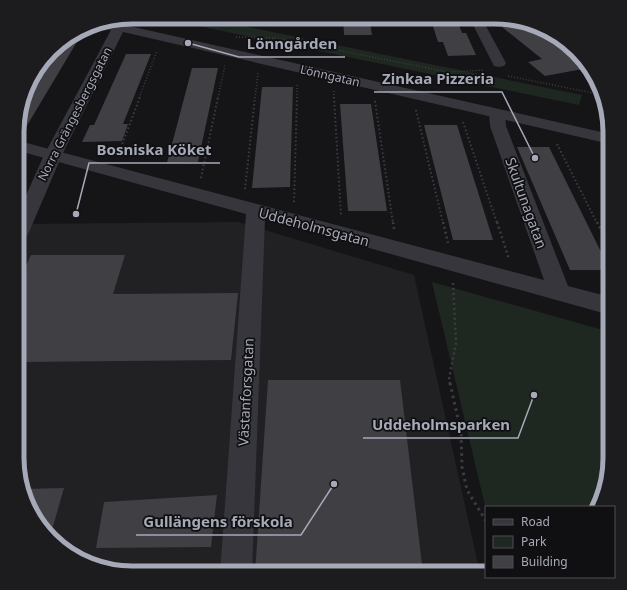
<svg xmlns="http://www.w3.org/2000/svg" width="627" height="590" viewBox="0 0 627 590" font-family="'Noto Sans',sans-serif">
	<rect width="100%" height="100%" fill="#151517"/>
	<!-- built -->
	<path fill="#212124" d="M 238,222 L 414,275 L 480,573 L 132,573 L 82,561 L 45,534 L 26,502 L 17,465 L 19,224 Z"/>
	<!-- green -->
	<path fill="#1f2721" d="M 155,17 L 199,17 L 582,95 L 579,105 Z
		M 432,282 L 610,332 L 610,458 L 599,507 L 486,507 L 486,510 Z"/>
	<!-- building -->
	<path fill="#3f3f44" d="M 343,17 L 369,17 L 372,35 L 344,35 Z
		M 430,17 L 456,17 L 462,33 L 466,33 L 476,55 L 448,56 L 443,42 L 438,42 Z
		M 525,23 L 546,29 L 582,56 L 588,68 L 545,76 L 528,62 L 542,59 L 502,27 Z
		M 84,30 L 19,139 L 19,110 L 32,75 L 56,45 Z
		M 126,54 L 151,54 L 123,124 L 128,124 L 122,141 L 82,142 L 90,125 L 94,125 Z
		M 192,68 L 218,68 L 198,162 L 167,163 Z
		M 262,87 L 293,87 L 290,187 L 252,188 Z
		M 340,104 L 371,104 L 387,211 L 348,211 Z
		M 424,125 L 457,125 L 493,240 L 453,240 Z
		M 517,147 L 549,147 L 610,270 L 570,270 Z
		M 31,255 L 125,255 L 113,294 L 238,293 L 231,360 L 18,362 L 18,283 Z
		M 268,380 L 400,380 L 423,573 L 255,573 Z
		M 64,488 L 50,537 L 45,534 L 26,502 L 23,489 Z
		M 217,495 L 211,547 L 96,548 L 104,502 Z"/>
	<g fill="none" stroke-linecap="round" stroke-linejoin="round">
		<!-- path-far3 -->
		<path stroke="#3c3d43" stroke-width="1.5" stroke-dasharray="1 2" stroke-linecap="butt" d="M 236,37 L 276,38 L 448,72 L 484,70
			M 508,76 L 603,95
			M 334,91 L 334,98
			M 139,98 L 157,51
			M 218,98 L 225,65
			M 255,98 L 258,73
			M 297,98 L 297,83"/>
		<!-- path-far2 -->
		<path stroke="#3c3d43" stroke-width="2" stroke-dasharray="1.5 2.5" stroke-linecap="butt" d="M 334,97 L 341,215
			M 375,101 L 393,223
			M 416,110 L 443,223
			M 463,122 L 497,223
			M 557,144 L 597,223
			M 602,153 L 610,166
			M 118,155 L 140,97
			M 201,178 L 218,97
			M 245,189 L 255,97
			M 294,202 L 297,97"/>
		<!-- path-far1 -->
		<path stroke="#3c3d43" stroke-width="2.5" stroke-dasharray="2 3" stroke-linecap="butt" d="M 393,222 L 394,229
			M 443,222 L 448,243
			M 497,222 L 509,259
			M 597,222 L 610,248
			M 450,384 L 449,379 L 456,343 L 453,283"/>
		<!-- path -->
		<path stroke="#3c3d43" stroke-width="3" stroke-dasharray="2.5 4" stroke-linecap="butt" d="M 450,383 L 461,432 L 462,467 L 467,490 L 486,521"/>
		<!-- minor -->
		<path fill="#36363c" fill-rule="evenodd" d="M 130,17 L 124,30 L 114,30 L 113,27 L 117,20 Z
			M 469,17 L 481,17 L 506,63 L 504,66 L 499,67 L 494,66 Z
			M 497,109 L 503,111 L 505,114 L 506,126 L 568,286 L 610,297 L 610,315 L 265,219 L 252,573 L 220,573 L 246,214 L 19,151 L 19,141 L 544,280 L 490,126 L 489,114 L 491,111 Z"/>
		<!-- tertiary -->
		<path fill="#36363c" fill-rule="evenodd" d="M 107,21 L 610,134 L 610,144 L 123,32 L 62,155 L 29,232 L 26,237 L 18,239 L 19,211 L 44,155 L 111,30 L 93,25 Z"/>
	</g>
	<g text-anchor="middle" stroke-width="3.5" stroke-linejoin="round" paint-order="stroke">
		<!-- far-street labels -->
		<g font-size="12" fill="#a6a9b8" stroke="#101012">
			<text transform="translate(330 76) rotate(13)" y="4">Lönngatan</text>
			<text transform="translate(75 114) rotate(-63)" y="4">Norra Grängesbergsgatan</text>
		</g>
		<!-- street labels -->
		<g font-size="14" fill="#a6a9b8" stroke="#101012">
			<text transform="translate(526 203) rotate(70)" y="5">Skultunagatan</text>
			<text transform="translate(314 227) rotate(15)" y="5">Uddeholmsgatan</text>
			<text transform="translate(246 392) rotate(-87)" y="5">Västanforsgatan</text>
		</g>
	</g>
	<!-- crop -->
	<path d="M0 0H627V590H0ZM132 24H495A108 108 0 0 1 603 132V458A108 108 0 0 1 495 566H132A108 108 0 0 1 24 458V132A108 108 0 0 1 132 24Z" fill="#1c1c1f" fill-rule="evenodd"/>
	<path fill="none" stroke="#a6a9b8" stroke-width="5" d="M132 24H495A108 108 0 0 1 603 132V458A108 108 0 0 1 495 566H132A108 108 0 0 1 24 458V132A108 108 0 0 1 132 24Z"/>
	<!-- callouts -->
	<path fill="none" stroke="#a6a9b8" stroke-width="1.5" d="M188 43L239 57H345M535 158L502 92H374M76 214L89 163H220M534 395L518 438H363M334 484L301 535H136"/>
	<g fill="#a6a9b8" stroke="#101012" stroke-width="1.5">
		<circle cx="188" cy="43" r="4"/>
		<circle cx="535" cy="158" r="4"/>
		<circle cx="76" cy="214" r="4"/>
		<circle cx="534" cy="395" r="4"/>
		<circle cx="334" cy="484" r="4"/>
	</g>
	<g font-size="15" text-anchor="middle" font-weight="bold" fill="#a6a9b8" stroke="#101012" stroke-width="3.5" stroke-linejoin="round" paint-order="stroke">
		<text x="292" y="49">Lönngården</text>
		<text x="438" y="84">Zinkaa Pizzeria</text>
		<text x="154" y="155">Bosniska Köket</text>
		<text x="441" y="430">Uddeholmsparken</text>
		<text x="218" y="527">Gullängens förskola</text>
	</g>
	<!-- legend -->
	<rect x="485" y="506" width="130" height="72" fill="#101012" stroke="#4c4d54"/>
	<rect x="493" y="519" width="20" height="6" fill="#36363c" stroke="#4c4d54"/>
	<text x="521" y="526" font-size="12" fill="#a6a9b8">Road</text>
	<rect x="493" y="536" width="20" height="12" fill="#1f2721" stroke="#4c4d54"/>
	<text x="521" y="546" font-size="12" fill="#a6a9b8">Park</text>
	<rect x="493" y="556" width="20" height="12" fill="#3f3f44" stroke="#4c4d54"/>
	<text x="521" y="566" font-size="12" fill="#a6a9b8">Building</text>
</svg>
